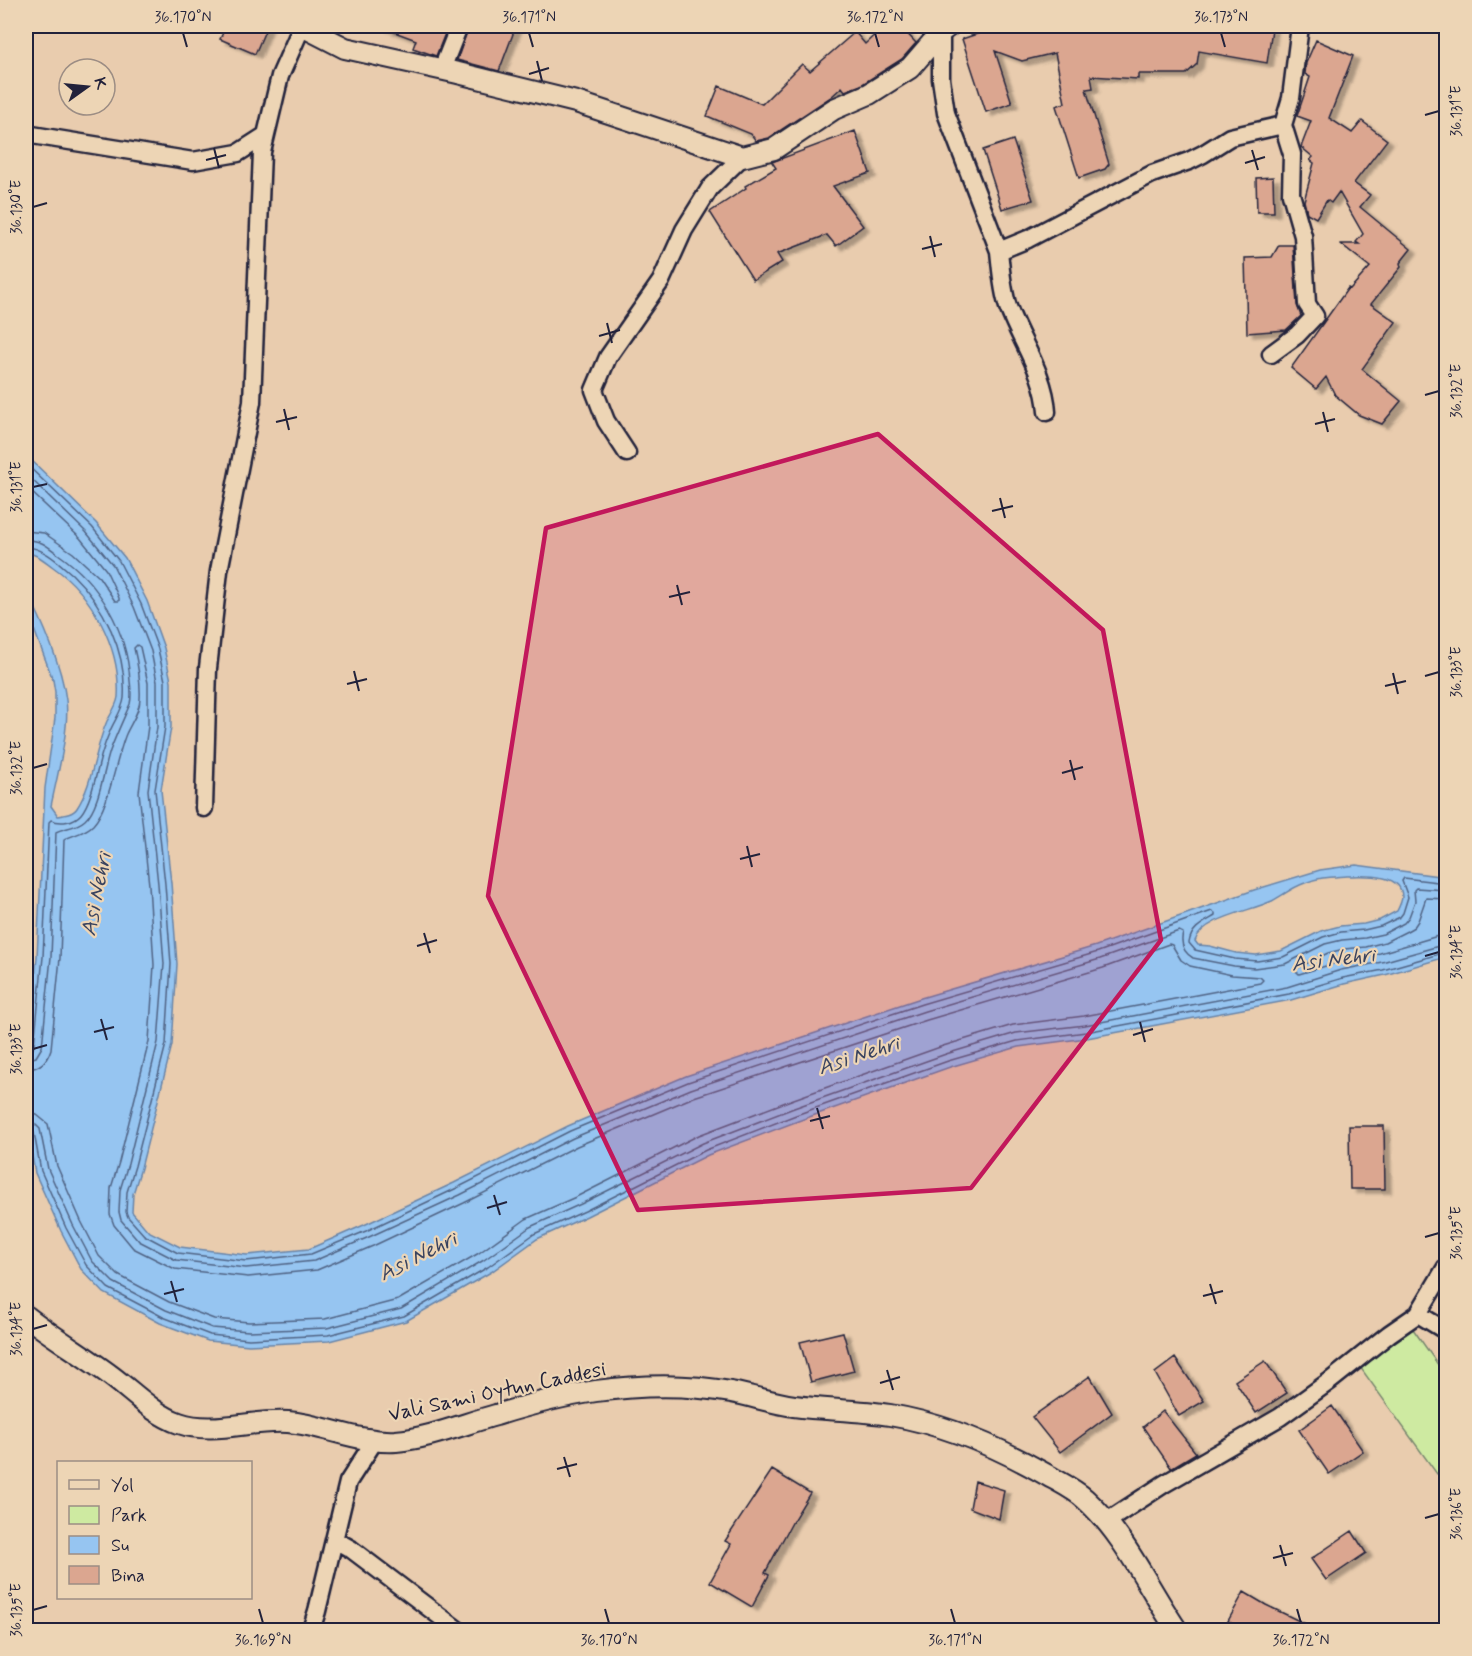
<svg xmlns="http://www.w3.org/2000/svg" width="1472" height="1656" viewBox="0 0 1472 1656" font-family="Mynerve,sans-serif">
	<defs>
		<filter id="shadow"><feDropShadow dx="6" dy="4" stdDeviation="1.5" flood-color="#0004"/></filter>
	</defs>
	<rect width="100%" height="100%" fill="#e9ccae"/>
	<filter id="ink" filterUnits="userSpaceOnUse"><feTurbulence type="fractalNoise" baseFrequency=".0167" numOctaves="2"/><feDisplacementMap in="SourceGraphic" scale="12" xChannelSelector="R" yChannelSelector="G"/><feConvolveMatrix kernelMatrix="1 2 1 2 8 2 1 2 1" color-interpolation-filters="sRGB"/></filter>
	<g filter="url(#ink)">
		<!-- green -->
		<path fill="#ceeaa1" stroke="#78866e" stroke-width="1.5" d="M 1413,1329 L 1446,1376 L 1446,1467 L 1437,1474 L 1360,1367 Z"/>
		<!-- water -->
		<path fill="#96c5f1" stroke="#6884a8" stroke-width="1.5" fill-rule="evenodd" d="M 26,455 L 96,523 L 125,558 L 147,601 L 164,648 L 171,681 L 171,727 L 161,790 L 171,883 L 177,964 L 172,1045 L 141,1168 L 133,1194 L 132,1212 L 148,1231 L 180,1247 L 247,1255 L 309,1249 L 364,1225 L 454,1183 L 568,1126 L 686,1076 L 921,998 L 1096,946 L 1254,890 L 1320,870 L 1356,865 L 1446,877 L 1446,957 L 1385,975 L 1344,984 L 1291,1000 L 1087,1038 L 1018,1047 L 950,1067 L 798,1121 L 708,1155 L 587,1216 L 537,1239 L 491,1272 L 406,1321 L 329,1341 L 249,1345 L 208,1341 L 160,1323 L 104,1293 L 81,1269 L 61,1231 L 35,1173 L 27,1127 L 26,1079 L 37,957 L 45,788 L 55,718 L 55,692 L 53,680 L 32,624 L 26,611 L 26,590 C 42,620 62,666 66,700 C 70,729 57,776 51,806 L 58,816 C 65,815 73,814 77,808 C 93,784 95,748 107,721 C 111,714 117,705 118,697 C 121,648 92,594 53,567 C 43,560 38,554 26,553 ZM 1347,876 C 1362,876 1402,872 1402,897 C 1402,901 1399,907 1397,911 L 1380,920 L 1364,924 L 1340,926 L 1321,931 L 1281,951 L 1256,955 L 1236,953 L 1210,946 L 1198,945 L 1195,941 C 1202,918 1251,911 1272,901 C 1283,895 1293,887 1305,883 C 1318,877 1333,877 1347,876 Z"/>
		<g fill="none" stroke-linecap="round" stroke-linejoin="round">
			<!-- shore -->
			<path stroke="#506384" stroke-width="1.5" d="M 26,464 L 92,527 L 119,561 L 141,604 L 158,649 L 165,681 L 165,727 L 155,790 L 165,884 L 171,964 L 166,1044 L 135,1166 L 127,1192 L 126,1212 L 128,1217 L 144,1235 L 178,1253 L 246,1261 L 311,1254 L 366,1231 L 457,1188 L 570,1131 L 688,1082 L 922,1004 L 1098,952 L 1212,911 L 1215,913 L 1215,916 C 1203,923 1191,928 1189,943 L 1195,950 L 1235,959 L 1257,961 L 1283,957 L 1323,937 L 1341,932 L 1364,930 L 1381,926 L 1400,917 L 1403,913 L 1408,897 L 1402,881 L 1404,878 L 1446,883
				M 26,474 L 86,532 L 113,565 L 134,607 L 151,651 L 157,682 L 157,727 L 148,790 L 158,884 L 164,964 L 158,1042 L 128,1164 L 120,1190 L 119,1212 L 121,1220 L 139,1241 L 176,1260 L 246,1268 L 314,1261 L 369,1237 L 460,1195 L 573,1138 L 691,1089 L 925,1011 L 1100,959 L 1179,931 L 1183,933 C 1180,944 1183,952 1193,958 L 1234,966 L 1254,968 L 1285,964 L 1325,944 L 1342,940 L 1365,938 L 1383,934 L 1404,923 L 1409,917 L 1415,901 L 1414,890 L 1416,888 L 1446,890
				M 26,487 L 80,538 L 106,570 L 119,598 L 119,601 L 115,601 L 99,577 L 73,553 L 44,533 L 26,531
				M 26,540 C 41,540 46,545 58,554 C 100,583 127,630 130,681 C 131,689 132,696 130,704 C 123,720 116,735 110,751 C 104,769 99,808 85,820 C 75,829 64,827 56,832 L 51,957 L 42,1047 L 36,1057 L 26,1060
				M 26,547 C 43,547 59,563 72,574 C 104,605 127,652 124,698 C 123,709 114,721 110,731 C 107,738 104,746 102,753 C 97,769 92,801 81,814 C 74,822 61,824 51,820 L 49,822 L 43,957 L 34,1046 L 32,1051 L 26,1053
				M 1446,899 L 1426,898 L 1418,921 L 1414,927 L 1407,931 L 1385,942 L 1366,947 L 1344,949 L 1328,953 L 1297,968 L 1296,971 L 1299,974 L 1339,962 L 1380,953 L 1438,936 L 1446,935
				M 26,1069 C 39,1069 47,1062 51,1049 L 60,958 L 64,840 C 73,834 84,834 93,825 C 109,808 116,758 126,734 C 131,723 140,711 140,699 C 141,682 138,665 134,648 L 137,645 L 140,647 L 148,683 L 148,726 L 139,792 L 149,885 L 154,965 L 149,1041 L 119,1162 L 111,1188 L 110,1214 L 114,1225 L 133,1248 L 175,1269 L 248,1277 L 317,1270 L 373,1246 L 464,1203 L 577,1146 L 694,1097 L 927,1020 L 1103,968 L 1169,944 L 1172,945 L 1181,960 L 1190,966 L 1232,975 L 1260,977 L 1263,980 L 1260,983 L 1084,1016 L 1013,1025 L 943,1046 L 791,1100 L 699,1135 L 578,1196 L 526,1219 L 479,1253 L 398,1300 L 325,1319 L 249,1322 L 214,1319 L 169,1302 L 118,1275 L 99,1256 L 81,1221 L 57,1166 L 48,1124 L 37,1115 L 26,1112
				M 26,1121 L 34,1123 L 40,1129 L 48,1169 L 73,1225 L 92,1261 L 113,1282 L 166,1310 L 212,1328 L 249,1331 L 327,1328 L 401,1309 L 484,1260 L 530,1227 L 581,1204 L 703,1143 L 794,1108 L 946,1054 L 1016,1033 L 1085,1025 L 1287,987 L 1341,970 L 1382,962 L 1446,944
				M 26,1129 L 30,1129 L 34,1133 L 41,1171 L 66,1228 L 86,1265 L 108,1288 L 163,1317 L 210,1335 L 249,1339 L 328,1335 L 404,1316 L 488,1267 L 534,1234 L 585,1211 L 706,1150 L 796,1115 L 948,1061 L 1017,1041 L 1086,1032 L 1289,994 L 1343,978 L 1383,970 L 1446,952"/>
		</g>
		<!-- building -->
		<path fill="#dba690" stroke="#22223b" stroke-width="1.5" filter="url(#shadow)" d="M 226,26 L 267,26 L 255,54 L 220,39 Z
			M 382,26 L 448,26 L 436,56 L 413,48 L 416,40 L 381,27 Z
			M 469,26 L 516,26 L 499,71 L 457,60 Z
			M 884,26 L 900,26 L 916,43 L 902,59 L 861,85 L 845,91 L 842,87 L 831,97 L 769,138 L 756,141 L 751,134 L 707,116 L 719,86 L 762,104 L 802,64 L 810,71 L 855,32 L 865,44 Z
			M 994,26 L 1252,26 L 1272,29 L 1267,63 L 1199,51 L 1197,64 L 1186,74 L 1138,74 L 1138,79 L 1091,76 L 1093,88 L 1086,89 L 1109,164 L 1105,169 L 1079,178 L 1056,106 L 1065,103 L 1055,53 L 1022,61 L 995,51 L 1012,103 L 986,112 L 962,39 L 995,28 Z
			M 1316,40 L 1353,56 L 1329,118 L 1352,133 L 1362,121 L 1387,140 L 1354,183 L 1370,195 L 1360,207 L 1411,249 L 1400,263 L 1401,267 L 1371,304 L 1396,322 L 1362,369 L 1401,401 L 1382,424 L 1359,415 L 1335,395 L 1326,377 L 1316,389 L 1291,368 L 1348,288 L 1350,289 L 1370,267 L 1341,244 L 1359,244 L 1356,242 L 1363,234 L 1339,192 L 1331,203 L 1327,200 L 1316,218 L 1307,213 L 1304,201 L 1314,163 L 1310,160 L 1313,157 L 1301,147 L 1311,121 L 1297,116 L 1310,77 L 1305,74 L 1306,63 Z
			M 855,131 L 870,173 L 833,186 L 863,226 L 836,246 L 827,235 L 777,254 L 782,262 L 753,280 L 710,212 L 746,188 L 745,186 L 776,168 L 772,162 Z
			M 1013,140 L 1033,200 L 1002,209 L 983,150 Z
			M 1273,177 L 1274,212 L 1257,212 L 1256,178 Z
			M 1279,245 L 1293,245 L 1297,305 L 1301,316 L 1286,330 L 1247,333 L 1245,258 L 1272,257 Z
			M 1349,1126 L 1384,1126 L 1385,1189 L 1350,1189 Z
			M 843,1332 L 854,1371 L 811,1382 L 800,1342 Z
			M 1175,1358 L 1204,1401 L 1179,1416 L 1155,1373 Z
			M 1265,1361 L 1287,1393 L 1256,1413 L 1235,1381 Z
			M 1090,1376 L 1112,1413 L 1060,1452 L 1032,1417 Z
			M 1332,1406 L 1363,1451 L 1329,1474 L 1299,1430 Z
			M 1163,1411 L 1196,1453 L 1171,1468 L 1143,1427 Z
			M 772,1470 L 810,1493 L 794,1519 L 765,1573 L 769,1575 L 752,1607 L 710,1582 L 731,1544 L 725,1541 Z
			M 975,1481 L 1004,1490 L 999,1519 L 970,1508 Z
			M 1352,1531 L 1366,1553 L 1326,1580 L 1311,1559 Z
			M 1244,1592 L 1266,1605 L 1318,1630 L 1246,1630 L 1228,1621 Z"/>
		<g fill="none" stroke-linecap="round" stroke-linejoin="round">
			<defs>
				<path id="minor" d="M 936,26 L 941,32 L 941,79 L 946,113 L 999,251 L 1028,239 L 1152,174 L 1189,161 L 1203,154 L 1230,137 L 1283,125
					M 442,69 L 459,26
					M 26,134 L 193,161 L 238,153 L 266,135
					M 999,251 C 1001,269 1002,289 1008,307 C 1021,342 1045,374 1047,412
					M 1271,354 L 1297,335 L 1315,316 L 1307,304 L 1303,236 L 1291,194 L 1292,154 L 1283,125 L 1291,98 L 1300,26
					M 627,453 L 606,421 L 594,390 L 608,357 L 661,281 L 684,230 L 710,188 L 742,157
					M 204,808 L 208,668 L 219,571 L 252,402 L 262,152 L 280,76 L 302,26
					M 1418,1314 L 1446,1331
					M 1106,1522 L 1164,1484 L 1280,1417 L 1330,1381 L 1389,1334 L 1418,1314 L 1446,1267
					M 335,1540 L 351,1549 L 458,1630
					M 311,1630 L 317,1611 L 348,1482 L 375,1440"/>
				<path id="tertiary" d="M 302,26 L 345,48 L 458,73 L 576,102 L 742,157 L 774,149 L 834,109 L 869,94 L 910,68 L 941,32 L 949,26
					M 26,1316 C 53,1337 83,1355 110,1375 C 132,1391 153,1414 179,1423 C 214,1435 252,1419 288,1422 C 324,1425 359,1443 396,1441 C 430,1438 463,1424 496,1415 C 528,1405 562,1396 596,1391 C 640,1385 688,1384 731,1392 C 752,1396 773,1403 794,1406 C 826,1410 858,1410 890,1415 C 944,1424 1000,1448 1047,1475 C 1059,1482 1074,1489 1085,1499 C 1125,1535 1147,1586 1177,1630"/>
			</defs>
			<!-- minor casing -->
			<use href="#minor" stroke="#22223b" stroke-width="21"/>
			<!-- tertiary casing -->
			<use href="#tertiary" stroke="#22223b" stroke-width="24"/>
			<!-- minor -->
			<use href="#minor" stroke="#edd5b5" stroke-width="16"/>
			<!-- tertiary -->
			<use href="#tertiary" stroke="#edd5b5" stroke-width="20"/>
		</g>
	</g>
	<!-- marked area -->
	<path fill="#c2185b" fill-opacity="0.2" stroke="#c2185b" stroke-width="4.5" stroke-linejoin="round" d="M 878,434 L 1103,630 L 1161,940 L 971,1188 L 638,1210 L 488,896 L 546,528 Z"/>
	<!-- ticks -->
	<path fill="none" stroke="#22223b" stroke-width="2" d="M 183,33 L 187,47M 529,33 L 533,47M 875,33 L 879,47M 1221,33 L 1225,47M 537,61 L 542,81M 529,74 L 549,68M 1425,115 L 1439,111M 214,148 L 219,168M 1252,150 L 1258,170M 206,160 L 226,155M 1245,163 L 1265,157M 33,207 L 47,203M 930,236 L 935,257M 922,249 L 942,244M 607,323 L 612,343M 599,336 L 620,330M 1425,395 L 1439,391M 284,409 L 289,430M 1323,412 L 1328,432M 276,422 L 297,417M 1315,424 L 1335,419M 33,487 L 47,484M 1000,498 L 1005,518M 992,511 L 1013,506M 677,585 L 682,605M 669,597 L 690,592M 354,671 L 359,691M 1393,673 L 1398,694M 1425,676 L 1439,672M 347,684 L 367,679M 1385,686 L 1406,681M 1070,760 L 1075,780M 33,768 L 47,764M 1062,773 L 1083,767M 747,846 L 752,867M 740,859 L 760,854M 424,933 L 430,953M 417,946 L 437,940M 1425,956 L 1439,952M 101,1019 L 107,1040M 1140,1022 L 1145,1042M 94,1032 L 114,1027M 1133,1035 L 1153,1029M 33,1049 L 47,1045M 817,1108 L 823,1129M 810,1121 L 830,1116M 494,1195 L 500,1215M 487,1208 L 507,1202M 1425,1237 L 1439,1233M 171,1281 L 177,1302M 1210,1284 L 1216,1304M 164,1294 L 184,1289M 1203,1296 L 1223,1291M 33,1329 L 47,1325M 887,1370 L 893,1390M 880,1383 L 900,1377M 564,1457 L 570,1477M 557,1469 L 577,1464M 1425,1518 L 1439,1514M 1280,1545 L 1286,1566M 1273,1558 L 1293,1553M 259,1609 L 263,1623M 605,1609 L 609,1623M 951,1609 L 955,1623M 1297,1609 L 1301,1623M 33,1610 L 47,1606"/>
	<g text-anchor="middle" stroke-width="4.5" stroke-linejoin="round" paint-order="stroke">
		<!-- street labels -->
		<g font-size="21" fill="#22223b" stroke="#edd5b5">
			<text transform="translate(497 1391) rotate(-12)" y="7">Vali Sami Oytun Caddesi</text>
		</g>
		<!-- water labels -->
		<g font-size="22" font-style="italic" fill="#39435f" stroke="#edd5b5">
			<text transform="translate(95 894) rotate(-79)" y="8">Asi Nehri</text>
			<text transform="translate(1333 958) rotate(-7)" y="8">Asi Nehri</text>
			<text transform="translate(858 1054) rotate(-18)" y="8">Asi Nehri</text>
			<text transform="translate(417 1255) rotate(-27)" y="8">Asi Nehri</text>
		</g>
	</g>
	<!-- margin -->
	<rect width="1472" height="1656" fill="none" stroke="#edd5b5" stroke-width="66"/>
	<!-- legend -->
	<rect x="57" y="1461" width="195" height="138" fill="#edd5b5" stroke="#9c8d84" stroke-width="1.5"/>
	<rect x="69" y="1480" width="30" height="9" fill="#edd5b5" stroke="#9c8d84" stroke-width="1.5"/>
	<text x="111" y="1491" font-size="18" fill="#22223b">Yol</text>
	<rect x="69" y="1506" width="30" height="18" fill="#ceeaa1" stroke="#9c8d84" stroke-width="1.5"/>
	<text x="111" y="1521" font-size="18" fill="#22223b">Park</text>
	<rect x="69" y="1536" width="30" height="18" fill="#96c5f1" stroke="#9c8d84" stroke-width="1.5"/>
	<text x="111" y="1551" font-size="18" fill="#22223b">Su</text>
	<rect x="69" y="1566" width="30" height="18" fill="#dba690" stroke="#9c8d84" stroke-width="1.5"/>
	<text x="111" y="1581" font-size="18" fill="#22223b">Bina</text>
	<!-- north arrow -->
	<g transform="translate(87 87) rotate(75)"><circle r="28" fill="#edd5b5" stroke="#9c8d84" stroke-width="1.5"/>
	<path d="M0-4.5L10 22L0 15L-10 22Z" fill="#22223b"/>
	<text y="-9" font-size="16" font-weight="bold" text-anchor="middle" fill="#22223b">K</text>
	</g>
	<rect x="33" y="33" width="1406" height="1590" fill="none" stroke="#22223b" stroke-width="2"/>
	<g font-size="15" text-anchor="middle" fill="#22223b">
		<text x="183" y="22">36.170°N</text>
		<text x="529" y="22">36.171°N</text>
		<text x="875" y="22">36.172°N</text>
		<text x="1221" y="22">36.173°N</text>
		<text transform="translate(1456 111) rotate(-90)" y="5">36.131°E</text>
		<text transform="translate(16 207) rotate(-90)" y="5">36.130°E</text>
		<text transform="translate(1456 391) rotate(-90)" y="5">36.132°E</text>
		<text transform="translate(16 487) rotate(-90)" y="5">36.131°E</text>
		<text transform="translate(1456 672) rotate(-90)" y="5">36.133°E</text>
		<text transform="translate(16 768) rotate(-90)" y="5">36.132°E</text>
		<text transform="translate(1456 952) rotate(-90)" y="5">36.134°E</text>
		<text transform="translate(16 1049) rotate(-90)" y="5">36.133°E</text>
		<text transform="translate(1456 1233) rotate(-90)" y="5">36.135°E</text>
		<text transform="translate(16 1329) rotate(-90)" y="5">36.134°E</text>
		<text transform="translate(1456 1514) rotate(-90)" y="5">36.136°E</text>
		<text transform="translate(16 1610) rotate(-90)" y="5">36.135°E</text>
		<text x="263" y="1645">36.169°N</text>
		<text x="609" y="1645">36.170°N</text>
		<text x="955" y="1645">36.171°N</text>
		<text x="1301" y="1645">36.172°N</text>
	</g>
</svg>
